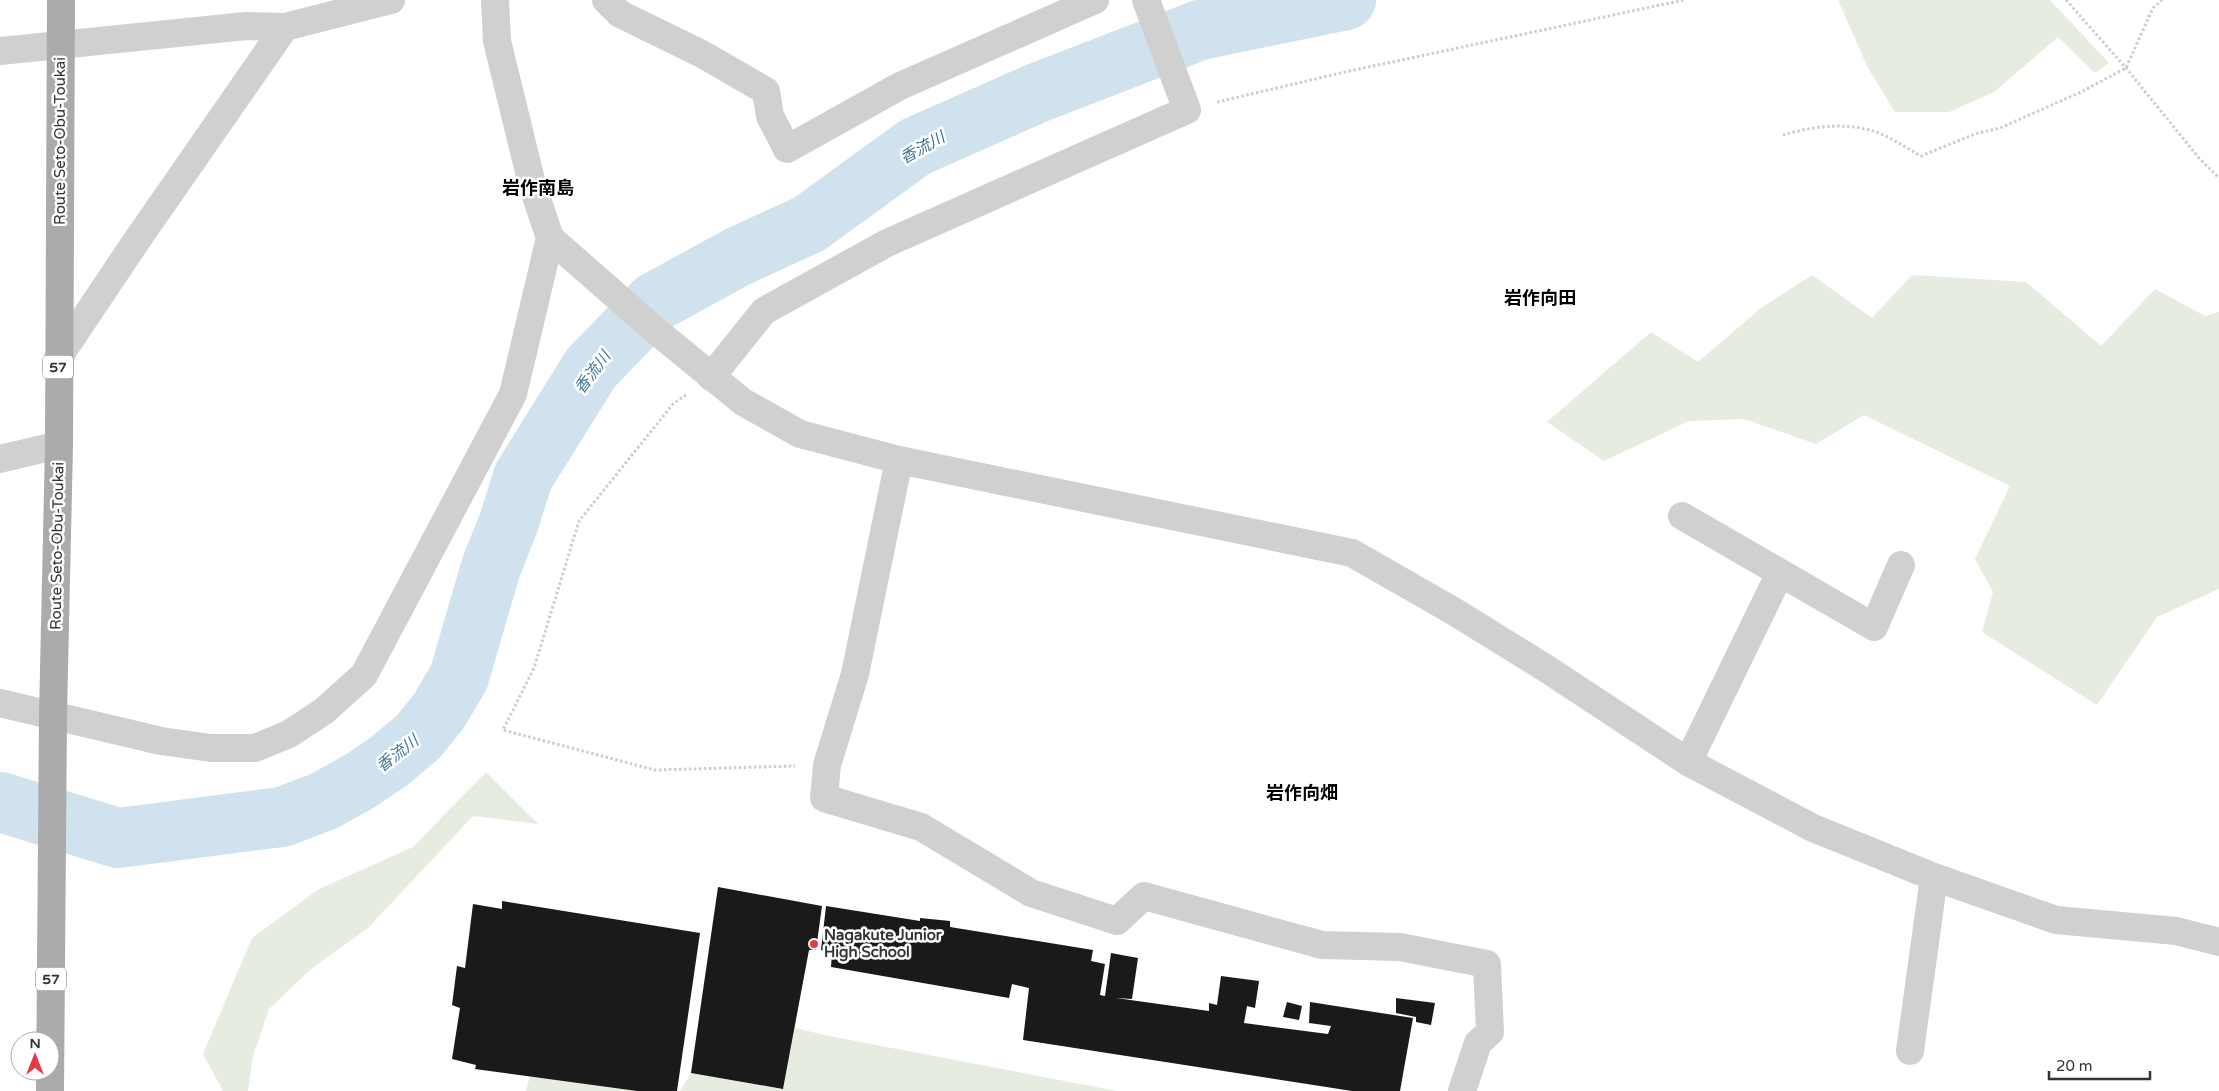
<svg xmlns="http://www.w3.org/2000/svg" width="2219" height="1091" viewBox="0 0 2219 1091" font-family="'Varela Round','Noto Sans JP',sans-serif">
	<rect width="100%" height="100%" fill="#fff"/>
	<!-- green -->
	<path fill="#e6ecdf" d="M 1838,0 L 2050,0 L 2109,63 L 2095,73 L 2058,37 L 1994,92 L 1949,112 L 1895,112 L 1868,68 Z
		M 1812,275 L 1872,318 L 1912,275 L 2026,282 L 2101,346 L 2155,289 L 2205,316 L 2219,312 L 2219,589 L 2157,617 L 2097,705 L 1982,632 L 1993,592 L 1975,559 L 2010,486 L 1864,415 L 1816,444 L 1744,419 L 1689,421 L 1604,461 L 1547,422 L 1651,332 L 1698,362 L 1761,308 Z
		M 486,772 L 538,824 L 473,816 L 368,928 L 311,969 L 269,1009 L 253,1056 L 248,1091 L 223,1091 L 203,1054 L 252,938 L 319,889 L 413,847 Z
		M 795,1028 L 829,1036 L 1117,1091 L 680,1091 L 691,1073 L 783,1089 Z
		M 530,1076 L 637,1091 L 526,1091 Z"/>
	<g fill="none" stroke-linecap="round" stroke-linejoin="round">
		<!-- river -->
		<path stroke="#cfe2ee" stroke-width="60" d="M 0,802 L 118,838 L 282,817 L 324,801 L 360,781 L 388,762 L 418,737 L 439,711 L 459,677 L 491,567 L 509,522 L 523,477 L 591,368 L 655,302 L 739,256 L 809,224 L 915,147 L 1037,93 L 1200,30 L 1346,0"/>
	</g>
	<!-- building -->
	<path fill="#1a1a1a" d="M 718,887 L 822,906 L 816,950 L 809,950 L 783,1089 L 691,1073 Z
		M 502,901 L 700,933 L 677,1091 L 637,1091 L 475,1069 L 476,1065 L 452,1059 L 460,1008 L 452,1005 L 457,966 L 465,968 L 473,904 L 502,909 Z
		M 826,906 L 920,921 L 920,918 L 950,921 L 950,927 L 1093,950 L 1091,961 L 1105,964 L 1100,995 L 1105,996 L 1111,953 L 1138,958 L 1132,999 L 1116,998 L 1209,1011 L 1209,1003 L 1217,1005 L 1221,976 L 1259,981 L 1255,1008 L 1247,1006 L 1244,1023 L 1328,1034 L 1331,1026 L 1309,1023 L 1310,1002 L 1413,1018 L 1400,1091 L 1352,1091 L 1023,1040 L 1029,988 L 1012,984 L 1009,998 L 831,967 L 832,953 L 821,950 Z
		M 1396,998 L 1435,1003 L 1431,1025 L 1416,1022 L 1416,1017 L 1396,1013 Z
		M 1287,1002 L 1302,1006 L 1299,1020 L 1283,1017 Z"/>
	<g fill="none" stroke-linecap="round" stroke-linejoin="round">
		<!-- path -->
		<path stroke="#cdcdcd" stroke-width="3" stroke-dasharray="2.5 2.5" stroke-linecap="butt" d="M 2066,0 L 2126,68 L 2199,158 L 2219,178
			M 1217,102 L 1345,72 L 1684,0
			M 1783,135 C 1813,126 1851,121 1881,134 C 1895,140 1908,149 1921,156 L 1975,134 L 2000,128 L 2081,92 L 2126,68 L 2153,8 L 2162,0
			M 686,395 L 673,404 L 579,521 L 534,668 L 503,730 L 655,770 L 795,766"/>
		<!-- street -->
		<path stroke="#d0d0d0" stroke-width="28" d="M 495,0 L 497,41 L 532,184 L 550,238 L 655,330 L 743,402 L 800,434 L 899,460 L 1352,553 L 1455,612 L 1547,669 L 1688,762 L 1813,828 L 1934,877 L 2056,920 L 2176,931 L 2219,942
			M 606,0 L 620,14 L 702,54 L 766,91 L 770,116 L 787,149 L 900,86 L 1095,0
			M 0,51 L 246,26 L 285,27 L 391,0
			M 58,358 L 135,243 L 285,27
			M 711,377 L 764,311 L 887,243 L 1187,110 L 1146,0
			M 0,459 L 59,445
			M 899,460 L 855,674 L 827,765 L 824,798 L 921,827 L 1031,893 L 1117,921 L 1144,896 L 1322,945 L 1400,947 L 1487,964 L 1490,1032 L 1478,1043 L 1462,1091
			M 1682,516 L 1874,627 L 1901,565
			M 0,703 L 161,741 L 211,748 L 255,748 L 289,734 L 324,711 L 364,675 L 513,394 L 550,238
			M 1688,762 L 1780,573
			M 1910,1051 L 1934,877"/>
		<!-- primary -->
		<path stroke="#ababab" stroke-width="28" d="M 50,1091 L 53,715 L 59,445 L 61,0"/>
	</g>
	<!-- markers -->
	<circle fill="#e63946" stroke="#fff" stroke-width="2" cx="814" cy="944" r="5"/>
	<g text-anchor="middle" stroke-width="5" stroke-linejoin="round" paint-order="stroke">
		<!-- shield labels -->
		<g fill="#fff" stroke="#707070" stroke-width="1">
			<rect x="43" y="355.5" width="30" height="23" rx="4"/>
			<rect x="36" y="967.5" width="30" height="23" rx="4"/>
		</g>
		<g font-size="14" font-weight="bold" fill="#333">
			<text x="58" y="372">57</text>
			<text x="51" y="984">57</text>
		</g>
		<!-- street labels -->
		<g font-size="15" fill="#333" stroke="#fff">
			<text transform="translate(60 141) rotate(-90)" y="5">Route Seto-Obu-Toukai</text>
			<text transform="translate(57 546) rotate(-89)" y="5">Route Seto-Obu-Toukai</text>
		</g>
		<!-- poi labels -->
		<g font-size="15" font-weight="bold" fill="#333" stroke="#fff" text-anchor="start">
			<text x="824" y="940">Nagakute Junior<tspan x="824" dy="17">High School</tspan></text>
		</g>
		<!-- water labels -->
		<g font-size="16" font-style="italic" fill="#3f7597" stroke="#fff">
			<text transform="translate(922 147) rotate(-29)" y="6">香流川</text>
			<text transform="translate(592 372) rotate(-53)" y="6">香流川</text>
			<text transform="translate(397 753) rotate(-38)" y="6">香流川</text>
		</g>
		<!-- quarter labels -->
		<g font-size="18" font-weight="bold" fill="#000" stroke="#fff">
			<text x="538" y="194">岩作南島</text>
			<text x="1540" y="304">岩作向田</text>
			<text x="1302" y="799">岩作向畑</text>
		</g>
	</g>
	<!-- north arrow -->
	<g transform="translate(35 1056)"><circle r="24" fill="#ffffff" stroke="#adadad"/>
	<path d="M0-4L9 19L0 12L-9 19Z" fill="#e63946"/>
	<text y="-8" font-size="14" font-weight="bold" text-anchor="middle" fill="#333333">N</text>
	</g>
	<!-- scale -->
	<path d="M2049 1071v8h101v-8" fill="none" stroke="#333333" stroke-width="2.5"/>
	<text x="2056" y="1071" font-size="15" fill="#333333" stroke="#ffffff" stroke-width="4" paint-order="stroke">20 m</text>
</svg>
